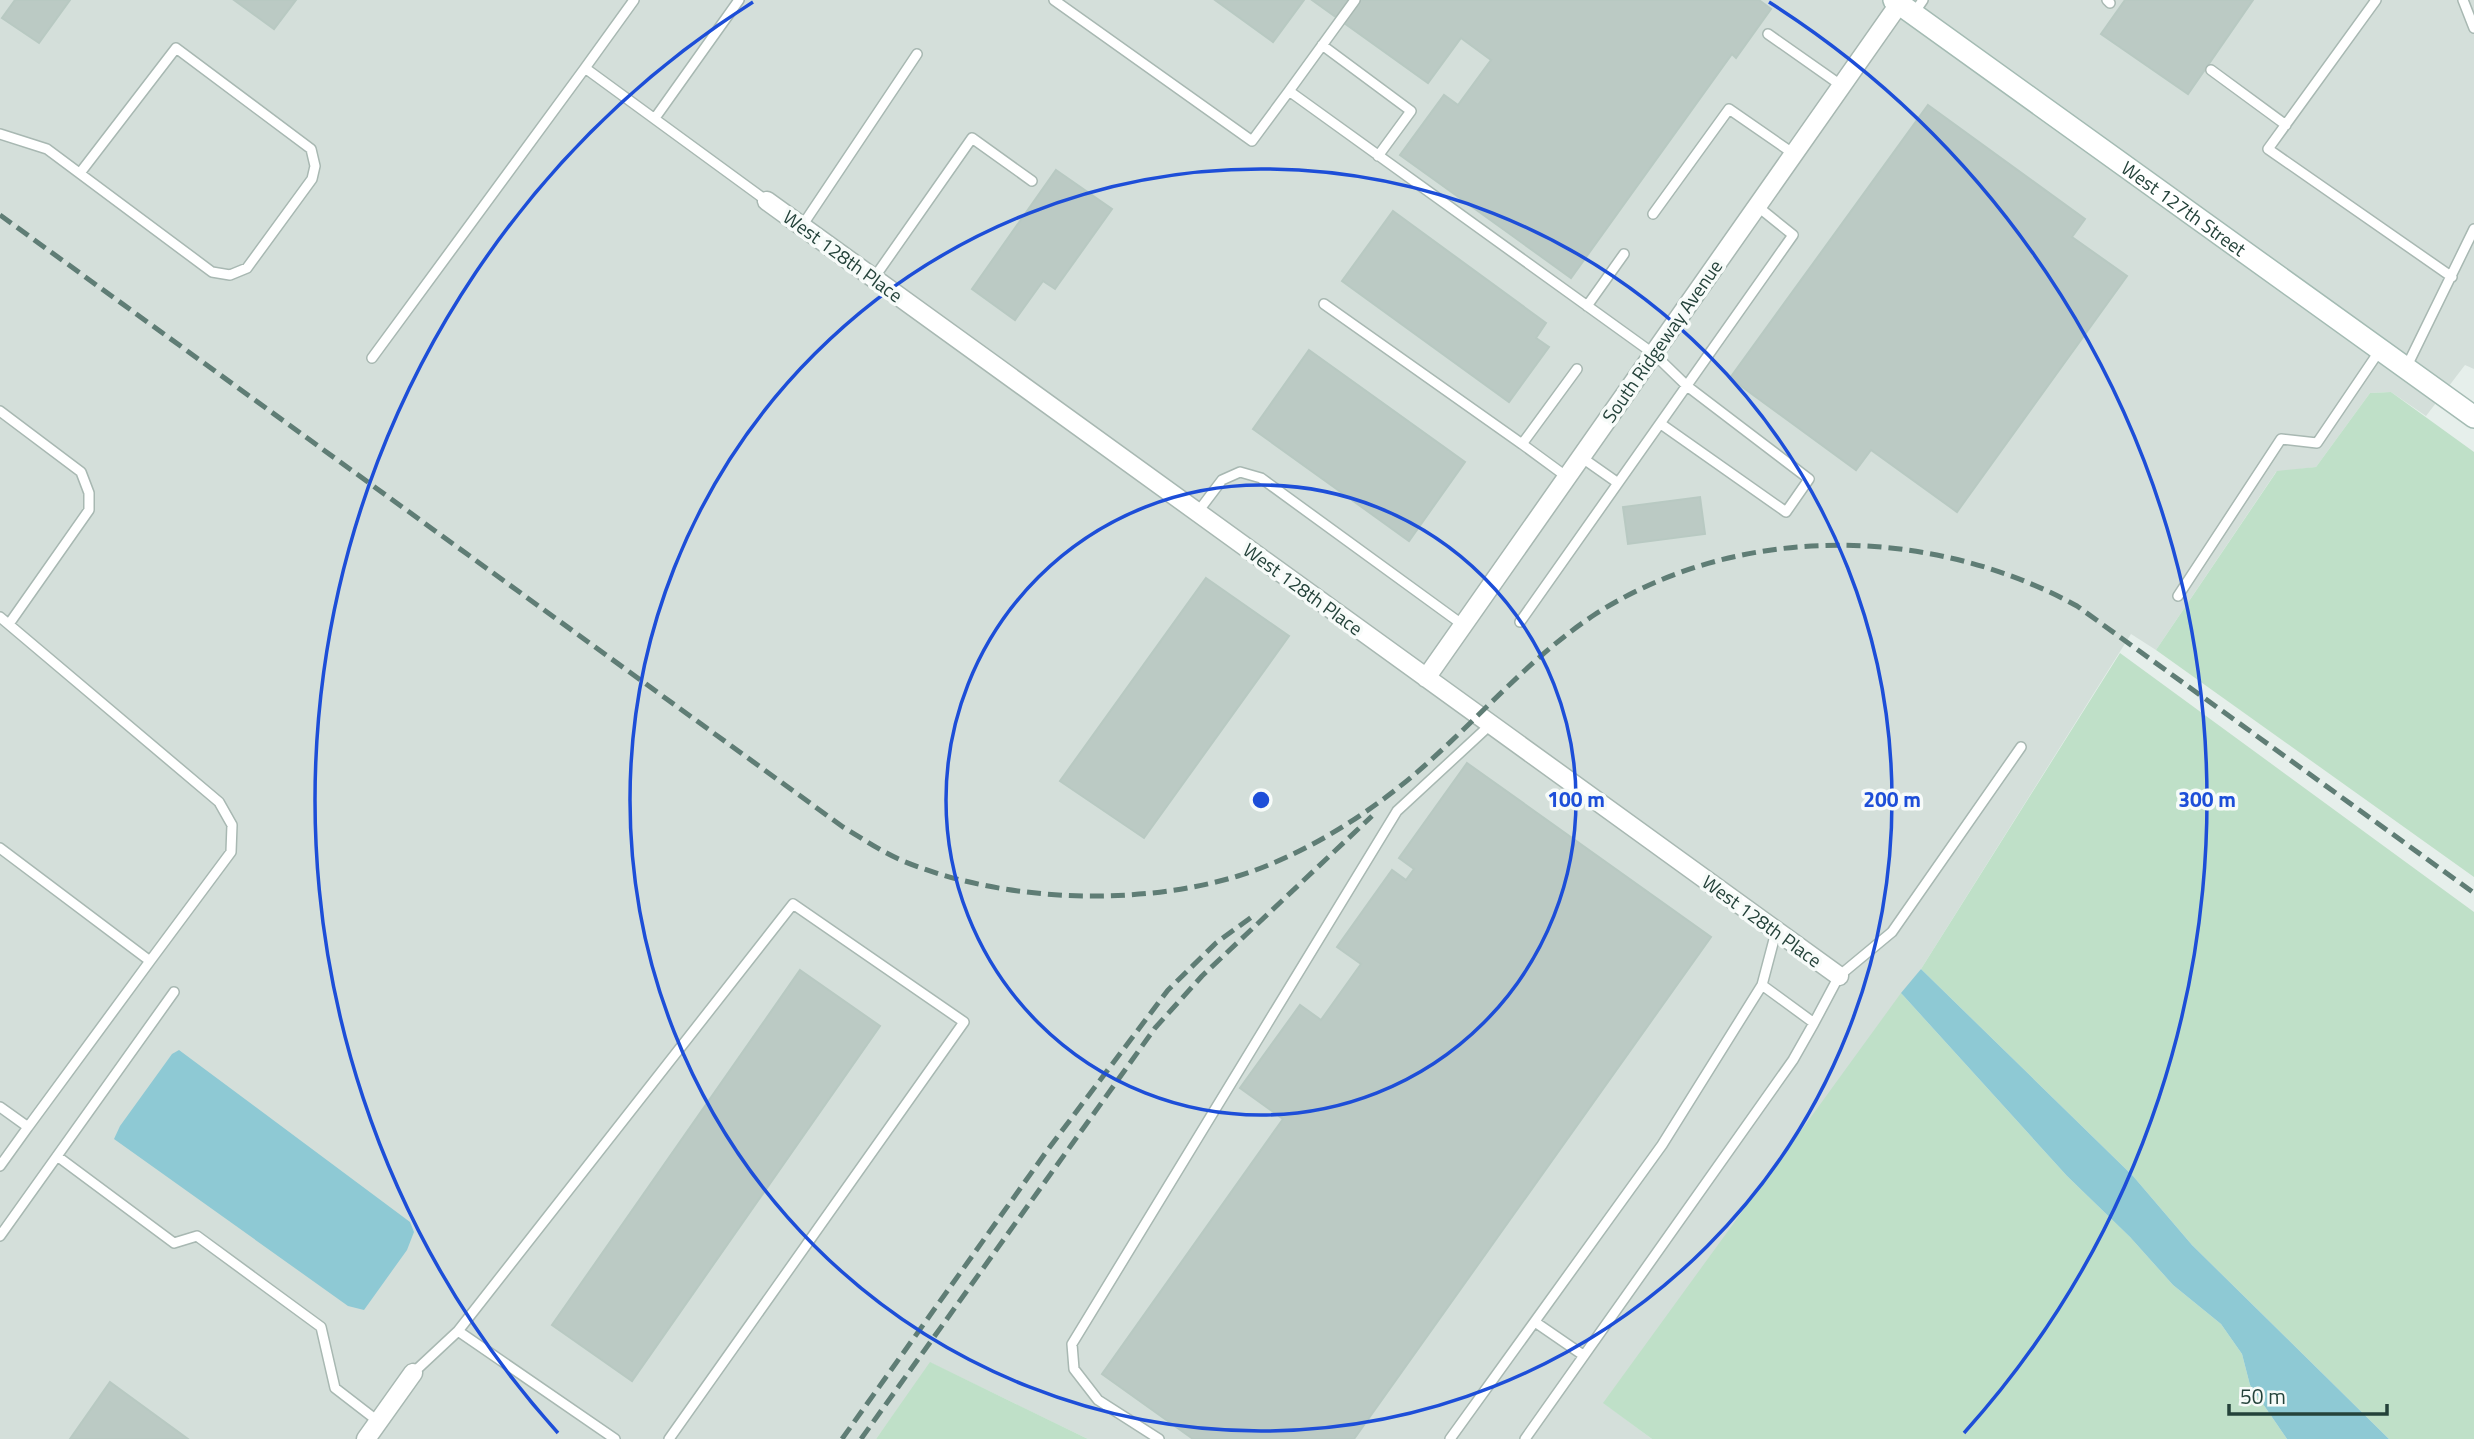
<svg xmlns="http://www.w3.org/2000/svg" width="2474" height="1439" viewBox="0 0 2474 1439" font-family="'Titillium Web',sans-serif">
	<rect width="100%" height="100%" fill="#e6efeb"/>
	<!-- built -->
	<path fill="#d4dfda" d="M 0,0 L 2474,0 L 2474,369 L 2465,365 L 2426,416 L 2391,392 L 2370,393 L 2316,467 L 2276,472 L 2156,650 L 2131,634 L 1921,969 L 1604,1403 L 1652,1439 L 1088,1439 L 931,1363 L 876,1439 L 0,1439 Z"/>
	<!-- green -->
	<path fill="#bfe0c8" d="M 2391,392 L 2474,452 L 2474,877 L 2156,650 L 2277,471 L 2316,467 L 2370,393 Z
		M 2120,653 L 2474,912 L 2474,1439 L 2389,1439 L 2192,1245 L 2133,1176 L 1921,969 Z
		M 1901,993 L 2067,1176 L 2130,1237 L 2173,1285 L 2221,1324 L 2242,1354 L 2250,1385 L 2287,1439 L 1652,1439 L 1603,1403 Z
		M 930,1362 L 1088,1439 L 876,1439 Z"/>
	<!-- water -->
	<path fill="#8ec9d4" d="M 1921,969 L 2133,1176 L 2192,1245 L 2389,1439 L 2287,1439 L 2250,1385 L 2242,1354 L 2221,1324 L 2173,1285 L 2130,1237 L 2067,1176 L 1901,993 Z
		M 179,1050 L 410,1222 L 414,1232 L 407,1250 L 364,1310 L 348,1306 L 114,1139 L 120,1126 L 172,1054 Z"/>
	<!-- building -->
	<path fill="#bbcac4" stroke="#b8c9c2" stroke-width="2" d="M 15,0 L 70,0 L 39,43 L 2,18 Z
		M 234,0 L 296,0 L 274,29 Z
		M 1215,0 L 1304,0 L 1273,42 Z
		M 1312,0 L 1759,0 L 1771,9 L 1736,58 L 1732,54 L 1571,278 L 1400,155 L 1444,95 L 1458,105 L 1491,60 L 1461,38 L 1428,83 Z
		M 2125,0 L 2253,0 L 2188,94 L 2101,34 Z
		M 1928,105 L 2085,219 L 2072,237 L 2127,276 L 1957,512 L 1871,450 L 1856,470 L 1730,378 Z
		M 1056,170 L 1112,209 L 1055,289 L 1043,281 L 1015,320 L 972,289 Z
		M 1393,211 L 1546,323 L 1536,338 L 1549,347 L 1509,402 L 1342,281 Z
		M 1309,350 L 1465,462 L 1409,541 L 1253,429 Z
		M 1700,497 L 1705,534 L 1628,544 L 1623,507 Z
		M 1206,578 L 1289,636 L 1144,838 L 1060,781 Z
		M 1467,763 L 1711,937 L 1354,1439 L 1193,1439 L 1102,1374 L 1283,1119 L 1240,1088 L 1300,1005 L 1321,1020 L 1361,964 L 1337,947 L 1392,870 L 1406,880 L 1414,869 L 1399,858 Z
		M 800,970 L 880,1026 L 632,1381 L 552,1325 Z
		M 110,1382 L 188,1439 L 70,1439 Z"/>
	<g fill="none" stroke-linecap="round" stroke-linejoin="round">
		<defs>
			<path id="service" d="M 1054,0 L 1252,141 L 1289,91
				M 1355,0 L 1289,91 L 1654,354 L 1687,386 L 1809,479 L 1786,512 L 1661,424
				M 2107,0 L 2110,3
				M 2376,0 L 2268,149 L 2452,277
				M 2463,0 L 2474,28
				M 1914,13 L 1923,0
				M 1768,34 L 1842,86
				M 1322,45 L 1411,111 L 1378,156
				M 585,68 L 634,0
				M 2211,70 L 2286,125
				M 655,118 L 739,0
				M 0,134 L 47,149 L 212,272 L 230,275 L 247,268 L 312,179 L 315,166 L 311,149 L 176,48 L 80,173
				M 1653,214 L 1729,109 L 1794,154
				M 802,226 L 917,54
				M 874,278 L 972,138 L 1032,181
				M 1324,304 L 1522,444
				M 1587,306 L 1624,254
				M 372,358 L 585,68 L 767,201
				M 2406,368 L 2474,229
				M 0,411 L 81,472 L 89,493 L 89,510 L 9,624
				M 1581,457 L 1618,483
				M 1567,477 L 1522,444 L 1577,369
				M 1197,513 L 1222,480 L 1240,472 L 1261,478 L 1463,625
				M 2178,596 L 2281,439 L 2317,443 L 2380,350
				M 0,617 L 219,802 L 232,825 L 231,852 L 150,961
				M 1520,622 L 1793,235 L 1757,206
				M 0,848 L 150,961 L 28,1127
				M 1776,932 L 1762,985 L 1814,1023 L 1839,976 L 1892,932 L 2021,747
				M 0,1107 L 28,1127 L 0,1166
				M 57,1156 L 174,1243 L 197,1236 L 321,1327 L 335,1388 L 379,1422
				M 0,1236 L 174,992
				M 1535,1322 L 1583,1355
				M 458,1331 L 615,1439
				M 413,1373 L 458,1331 L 793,904 L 964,1022 L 669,1439
				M 1159,1439 L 1098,1400 L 1074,1369 L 1072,1344 L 1397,811 L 1490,725
				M 1450,1439 L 1662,1145 L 1762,985
				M 1525,1439 L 1793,1060 L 1814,1023"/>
			<path id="minor" d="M 767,201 L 1839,976
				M 1426,678 L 1899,4
				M 366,1439 L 413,1373"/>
			<g id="secondary">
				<path id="s1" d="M 1894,0 L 2474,417"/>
			</g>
		</defs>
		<!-- service casing -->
		<use href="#service" stroke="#a8b8b2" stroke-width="12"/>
		<!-- minor casing -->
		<use href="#minor" stroke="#a8b8b2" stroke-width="21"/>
		<!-- secondary casing -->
		<use href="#secondary" stroke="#a4bbb3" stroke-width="24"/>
		<!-- service -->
		<use href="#service" stroke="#fff" stroke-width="9"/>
		<!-- minor -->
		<use href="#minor" stroke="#fff" stroke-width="18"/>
		<!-- secondary -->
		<use href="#secondary" stroke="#fff" stroke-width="21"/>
		<!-- rail -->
		<path stroke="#5f7d75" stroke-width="5" stroke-dasharray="14 7" stroke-linecap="butt" d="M 0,215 L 843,827 C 863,839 882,852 903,861 C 1002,902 1136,907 1238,876 C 1293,859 1349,826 1394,791 C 1464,737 1520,664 1594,615 C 1738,522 1930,525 2077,606 L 2474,893
			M 842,1439 L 1049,1148 L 1168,990 L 1216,943 L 1253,916
			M 861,1439 L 1155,1028 L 1202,976 L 1372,816"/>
	</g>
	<!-- distance rings -->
	<g fill="none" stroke="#1d4ed8" stroke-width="3.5">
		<circle cx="1261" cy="800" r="315"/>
		<circle cx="1261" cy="800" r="631"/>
		<path d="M558 1433A946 946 0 0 1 753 2M1769 2A946 946 0 0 1 1964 1433"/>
	</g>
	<g text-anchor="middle" stroke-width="7" stroke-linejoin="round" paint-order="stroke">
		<!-- street labels -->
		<g font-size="19" fill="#24423a" stroke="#f7fbf9">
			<text dy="7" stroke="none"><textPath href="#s1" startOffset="357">West 127th Street</textPath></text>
			<text transform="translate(843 256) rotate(36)" y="7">West 128th Place</text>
			<text transform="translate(1662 341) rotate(-55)" y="7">South Ridgeway Avenue</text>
			<text transform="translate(1303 589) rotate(36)" y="7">West 128th Place</text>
			<text transform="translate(1762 921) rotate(36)" y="7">West 128th Place</text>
		</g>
	</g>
	<circle cx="1261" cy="800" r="10" fill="#1d4ed8" stroke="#f7fbf9" stroke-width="3.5"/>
	<g font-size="21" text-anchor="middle" font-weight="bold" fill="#1d4ed8" stroke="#f7fbf9" stroke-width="7" stroke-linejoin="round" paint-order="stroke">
		<text x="1576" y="807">100 m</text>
		<text x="1892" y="807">200 m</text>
		<text x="2207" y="807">300 m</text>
	</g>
	<!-- scale -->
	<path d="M2229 1404v10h158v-10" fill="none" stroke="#24423a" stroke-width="3.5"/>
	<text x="2240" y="1404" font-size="21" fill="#24423a" stroke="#f7fbf9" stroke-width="5" paint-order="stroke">50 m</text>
</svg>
